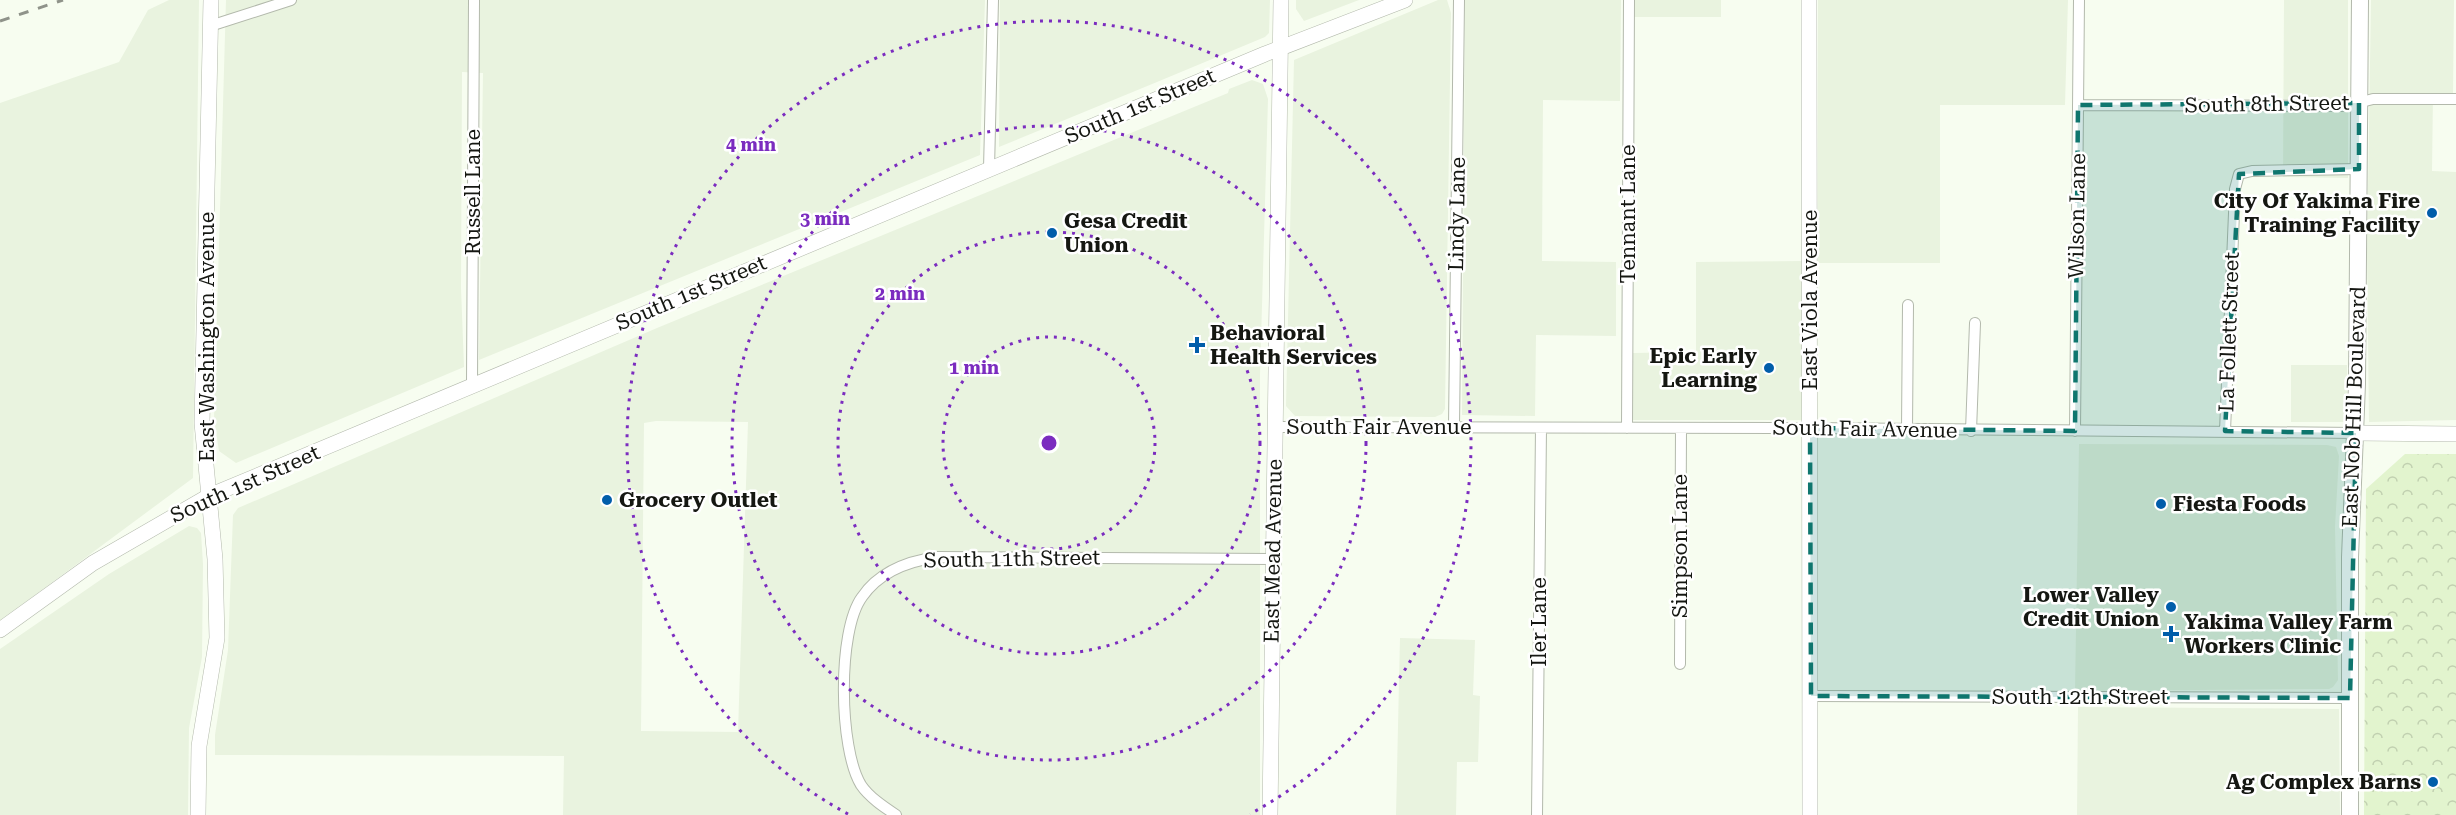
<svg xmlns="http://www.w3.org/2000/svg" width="2456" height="815" viewBox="0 0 2456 815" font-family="'Roboto Serif',serif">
	<defs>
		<pattern id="park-crowns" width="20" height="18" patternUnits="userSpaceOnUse" patternTransform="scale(1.5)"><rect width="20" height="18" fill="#e2f4ce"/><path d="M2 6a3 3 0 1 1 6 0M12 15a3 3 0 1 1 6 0" fill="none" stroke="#c1d0b0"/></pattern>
	</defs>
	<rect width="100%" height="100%" fill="#f7fdf0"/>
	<!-- built -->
	<path fill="#e9f3df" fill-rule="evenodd" d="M 169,0 L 199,0 L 193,478 L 0,621 L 0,103 L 119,62 L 148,10 Z
		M 226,0 L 985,0 L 980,155 L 479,360 L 483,73 L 462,72 L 461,288 L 464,367 L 236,463 L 219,451 L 214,419 Z
		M 1000,0 L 1270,0 L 1269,33 L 1265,37 L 1157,82 L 999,147 Z
		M 1296,0 L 1359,0 L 1304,21 L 1296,9 Z
		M 1438,0 L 1447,0 L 1451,13 L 1445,409 L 1442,414 L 1435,417 L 1295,416 L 1286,406 L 1294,60 Z
		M 1465,0 L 1621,0 L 1620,101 L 1543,100 L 1542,261 L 1616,262 L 1616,336 L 1536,335 L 1535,416 L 1462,415 Z
		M 1634,0 L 1803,0 L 1721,0 L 1721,17 L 1633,17 Z
		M 1818,0 L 2068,0 L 2065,105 L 1940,105 L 1940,263 L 1818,263 Z
		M 2284,0 L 2348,0 L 2348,178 L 2283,177 Z
		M 2371,0 L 2454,0 L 2453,95 L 2433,94 L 2432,171 L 2456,172 L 2456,420 L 2369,422 L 2367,253 Z
		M 1252,80 L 1263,84 L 1268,99 L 1260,375 L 1260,815 L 563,815 L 564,756 L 215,755 L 215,735 L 228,650 L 233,515 L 238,508 L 657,328 L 1228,93 L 1229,89 ZM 656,421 L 748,422 L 738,732 L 641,731 L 644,423 Z
		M 1802,261 L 1803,420 L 1633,420 L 1633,353 L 1696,352 L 1696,262 Z
		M 2291,365 L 2347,365 L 2347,422 L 2291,422 Z
		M 2079,444 L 2327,445 L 2336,447 L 2339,456 L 2335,527 L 2338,680 L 2333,687 L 2329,689 L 2075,691 Z
		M 189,526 L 197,528 L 201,533 L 203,564 L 202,657 L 189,728 L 188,815 L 0,815 L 0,649 L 109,574 Z
		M 1400,638 L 1475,640 L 1473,695 L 1480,696 L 1478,762 L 1457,762 L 1456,815 L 1396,815 Z
		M 2078,707 L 2339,709 L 2340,815 L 2077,815 Z"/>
	<!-- park -->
	<path fill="url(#park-crowns)" d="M 2405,454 L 2456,454 L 2456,815 L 2364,815 L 2366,489 Z"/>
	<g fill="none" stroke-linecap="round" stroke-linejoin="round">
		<defs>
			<path id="street" d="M 210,26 L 291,0
				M 2078,105 L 2346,106 L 2373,99 L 2456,99
				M 989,169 L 993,0
				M 472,385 L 474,0
				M 1274,427 L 1810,428 L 2356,433
				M 1454,427 L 1459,0
				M 1627,428 L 1629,0
				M 1907,429 L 1908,305
				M 1971,431 L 1975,323
				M 2075,431 L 2079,0
				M 2225,431 L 2235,189 L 2239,174 L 2252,171 L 2359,169
				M 1680,664 L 1681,428
				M 1811,696 L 2350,698
				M 896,815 C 884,807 869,797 861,785 C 839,749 837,631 862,597 C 879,572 909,561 937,557 L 1272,559
				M 1537,815 L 1541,428"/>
			<path id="secondary" d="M 1809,0 L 1810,815
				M 2356,433 L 2456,434
				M 0,630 L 93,563 L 209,496 L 1265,54 L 1405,0
				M 198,815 L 199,746 L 217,638 L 215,559 L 202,423 L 211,0
				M 1270,815 L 1281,0"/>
			<path id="primary" d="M 2350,815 L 2350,557 L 2357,384 L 2360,0"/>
		</defs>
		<!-- street casing -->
		<use href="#street" stroke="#b3b9ac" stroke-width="12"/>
		<!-- secondary casing -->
		<use href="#secondary" stroke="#b3b9ac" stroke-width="16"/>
		<!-- primary casing -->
		<use href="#primary" stroke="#b3b9ac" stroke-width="18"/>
		<!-- street -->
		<use href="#street" stroke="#fff" stroke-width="10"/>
		<!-- secondary -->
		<use href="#secondary" stroke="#fff" stroke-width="15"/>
		<!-- primary -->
		<use href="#primary" stroke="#fff" stroke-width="16"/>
		<!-- rail -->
		<path stroke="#8f938a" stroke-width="3" stroke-dasharray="10 10" stroke-linecap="butt" d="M 0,21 L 63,0"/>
	</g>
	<!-- marked area -->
	<path fill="#0f766e" fill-opacity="0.2" stroke="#0f766e" stroke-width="4.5" stroke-dasharray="12 8" stroke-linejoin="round" d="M 2359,103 L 2359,169 L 2239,174 L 2225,431 L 2356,433 L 2350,698 L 1811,696 L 1810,428 L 2075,431 L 2078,105 Z"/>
	<!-- distance rings -->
	<g fill="none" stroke="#7b2cbf" stroke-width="3" stroke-dasharray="3 6">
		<circle cx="1049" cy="443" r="106"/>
		<circle cx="1049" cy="443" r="211"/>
		<circle cx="1049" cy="443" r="317"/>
		<path d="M848 814A422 422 0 1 1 1250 814"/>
	</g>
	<!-- markers -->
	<g fill="#015daa" stroke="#fff" stroke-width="2">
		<circle cx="2432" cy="213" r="6"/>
		<circle cx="1052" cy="233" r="6"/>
		<path d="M1194 336h6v6h6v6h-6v6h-6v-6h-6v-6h6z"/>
		<circle cx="1769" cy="368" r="6"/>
		<circle cx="607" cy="500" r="6"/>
		<circle cx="2161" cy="504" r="6"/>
		<circle cx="2171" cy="607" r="6"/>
		<path d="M2168 625h6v6h6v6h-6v6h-6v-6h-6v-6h6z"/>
		<circle cx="2433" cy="782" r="6"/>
	</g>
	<g text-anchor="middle" stroke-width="5" stroke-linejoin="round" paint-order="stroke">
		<!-- street labels -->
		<g font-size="21" fill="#151712" stroke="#fff">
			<text transform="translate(2267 104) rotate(-1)" y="7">South 8th Street</text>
			<text transform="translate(1140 106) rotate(-23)" y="7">South 1st Street</text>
			<text transform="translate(473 192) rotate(-90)" y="7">Russell Lane</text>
			<text transform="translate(1457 214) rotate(-89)" y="7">Lindy Lane</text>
			<text transform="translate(1628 214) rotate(-90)" y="7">Tennant Lane</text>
			<text transform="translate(2077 216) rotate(-89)" y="7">Wilson Lane</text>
			<text transform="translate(691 293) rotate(-23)" y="7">South 1st Street</text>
			<text transform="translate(1810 300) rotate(-90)" y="7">East Viola Avenue</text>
			<text transform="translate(2229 332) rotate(-88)" y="7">La Follett Street</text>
			<text transform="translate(207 337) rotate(-90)" y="7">East Washington Avenue</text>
			<text transform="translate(2354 407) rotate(-88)" y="7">East Nob Hill Boulevard</text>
			<text x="1379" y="434">South Fair Avenue</text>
			<text transform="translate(1865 429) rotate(1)" y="7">South Fair Avenue</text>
			<text transform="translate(245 484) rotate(-24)" y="7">South 1st Street</text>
			<text transform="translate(1680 546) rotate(-90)" y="7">Simpson Lane</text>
			<text transform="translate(1273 551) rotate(-89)" y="7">East Mead Avenue</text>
			<text transform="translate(1012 559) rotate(-1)" y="7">South 11th Street</text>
			<text transform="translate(1539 622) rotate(-90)" y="7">Iler Lane</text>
			<text x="2080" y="704">South 12th Street</text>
		</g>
		<!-- poi labels -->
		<g font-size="21" font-weight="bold" fill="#151712" stroke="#fff" text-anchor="start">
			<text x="2420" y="208" text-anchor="end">City Of Yakima Fire<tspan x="2420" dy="24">Training Facility</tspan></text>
			<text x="1064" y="228">Gesa Credit<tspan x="1064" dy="24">Union</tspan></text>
			<text x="1210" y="340">Behavioral<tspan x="1210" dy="24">Health Services</tspan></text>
			<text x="1757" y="363" text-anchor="end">Epic Early<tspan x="1757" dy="24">Learning</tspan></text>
			<text x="619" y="507">Grocery Outlet</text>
			<text x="2173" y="511">Fiesta Foods</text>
			<text x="2159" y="602" text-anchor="end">Lower Valley<tspan x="2159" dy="24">Credit Union</tspan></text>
			<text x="2184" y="629">Yakima Valley Farm<tspan x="2184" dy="24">Workers Clinic</tspan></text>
			<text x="2421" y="789" text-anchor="end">Ag Complex Barns</text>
		</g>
	</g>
	<circle cx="1049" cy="443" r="9" fill="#7b2cbf" stroke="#fff" stroke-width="3"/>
	<g font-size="18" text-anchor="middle" font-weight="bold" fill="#7b2cbf" stroke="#fff" stroke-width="5" stroke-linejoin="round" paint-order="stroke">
		<text x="751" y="151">4 min</text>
		<text x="825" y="225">3 min</text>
		<text x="900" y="300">2 min</text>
		<text x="974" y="374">1 min</text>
	</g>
</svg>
